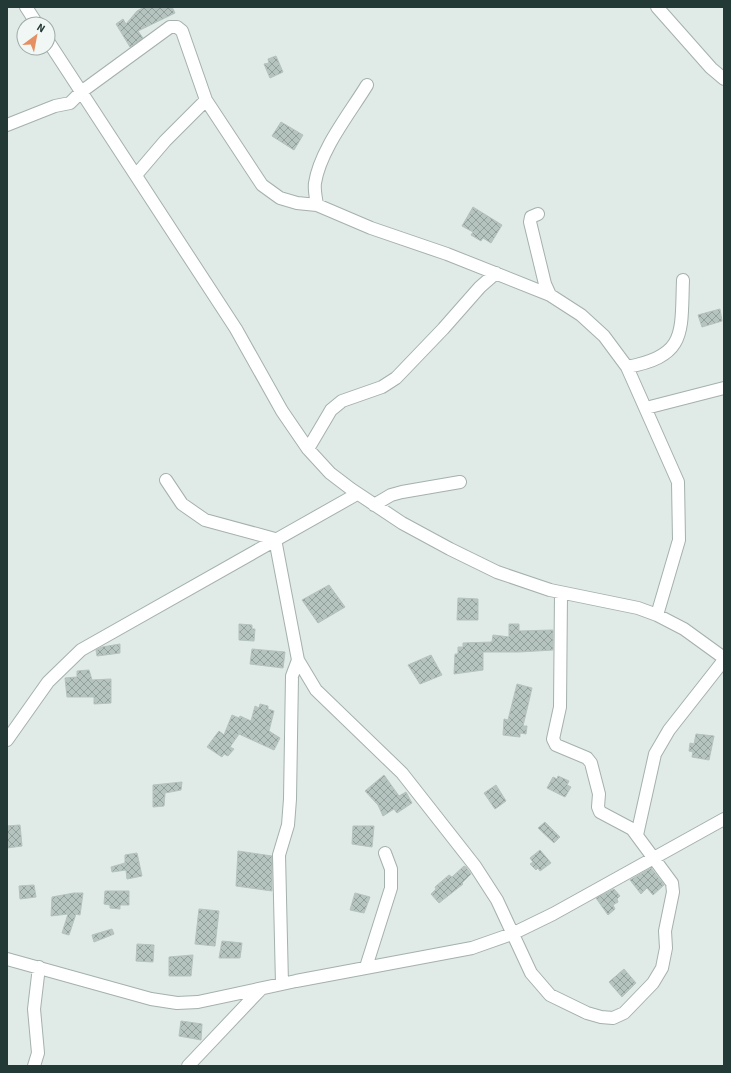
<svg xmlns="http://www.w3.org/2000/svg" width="731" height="1073" viewBox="0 0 731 1073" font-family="'Source Sans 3',sans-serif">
	<defs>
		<pattern id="building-cross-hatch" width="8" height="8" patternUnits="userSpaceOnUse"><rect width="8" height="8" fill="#b6c4c0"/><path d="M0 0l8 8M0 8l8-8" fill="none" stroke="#94a09d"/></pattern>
	</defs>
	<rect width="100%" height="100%" fill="#e0eae6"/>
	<!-- building -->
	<path fill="url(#building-cross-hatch)" stroke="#b4c3be" d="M 144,7 L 172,7 L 175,13 L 138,31 L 143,38 L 130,47 L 116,24 L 123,19 L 126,24 L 137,11 Z
		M 276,56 L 283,72 L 270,78 L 264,64 L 269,63 L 268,59 Z
		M 281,122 L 303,135 L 294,150 L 272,136 Z
		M 473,207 L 502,225 L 491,243 L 483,238 L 481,241 L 471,235 L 473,232 L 462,226 Z
		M 720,309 L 722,321 L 702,327 L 698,315 Z
		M 329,585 L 345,607 L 318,623 L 302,600 Z
		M 458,598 L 478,599 L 478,620 L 457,620 Z
		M 239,624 L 252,625 L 252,629 L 255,629 L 254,641 L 239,640 Z
		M 509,624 L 519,624 L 519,631 L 553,630 L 553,650 L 519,652 L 483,652 L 483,670 L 454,674 L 455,654 L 458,654 L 458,647 L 463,647 L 463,643 L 492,642 L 493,635 L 509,637 Z
		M 120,644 L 120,653 L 97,656 L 96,650 L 102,647 Z
		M 252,649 L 285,652 L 283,668 L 250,664 Z
		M 431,655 L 442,675 L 420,684 L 408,665 Z
		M 89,670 L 92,680 L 111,679 L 111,703 L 94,704 L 94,697 L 67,697 L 65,678 L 77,677 L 77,671 Z
		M 517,684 L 532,688 L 523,726 L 527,726 L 526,734 L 520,733 L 520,737 L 503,735 L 504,719 L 508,720 Z
		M 260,704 L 268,706 L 268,709 L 274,711 L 269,731 L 280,738 L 274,750 L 239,734 L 230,747 L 234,749 L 228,756 L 224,754 L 222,757 L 207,747 L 219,731 L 224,735 L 232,715 L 239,718 L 240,716 L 251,721 L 255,706 L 259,708 Z
		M 696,734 L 714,736 L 709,760 L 692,757 L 693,752 L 689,751 L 690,743 L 694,744 Z
		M 384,775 L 399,796 L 406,792 L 412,803 L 397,813 L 394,809 L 383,816 L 378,805 L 365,791 Z
		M 558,776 L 569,781 L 567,785 L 571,787 L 565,797 L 547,788 L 553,777 L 557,779 Z
		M 182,782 L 181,790 L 165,793 L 164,806 L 153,807 L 153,785 Z
		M 496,785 L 506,801 L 495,809 L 484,793 Z
		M 545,822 L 560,837 L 554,843 L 538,828 Z
		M 20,825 L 22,846 L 7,848 L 7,826 Z
		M 353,826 L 374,826 L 372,847 L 352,844 Z
		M 540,850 L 551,863 L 540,871 L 538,868 L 536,870 L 530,864 L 533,862 L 530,858 Z
		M 238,851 L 272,856 L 272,891 L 236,886 Z
		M 137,853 L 142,876 L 127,879 L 126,870 L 112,872 L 111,867 L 125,863 L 125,855 Z
		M 464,866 L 466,867 L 471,874 L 462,883 L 463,884 L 439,903 L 431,894 L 436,889 L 435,887 L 449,875 L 452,877 Z
		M 651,868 L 664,885 L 653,895 L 647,888 L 641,894 L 630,880 Z
		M 34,885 L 36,897 L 20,899 L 19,886 Z
		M 614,889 L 620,896 L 617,899 L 618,902 L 613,905 L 615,909 L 608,915 L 596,898 Z
		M 105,891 L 129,891 L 129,905 L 120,905 L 120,909 L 110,908 L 110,905 L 104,904 Z
		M 74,893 L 83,893 L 80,915 L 76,914 L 69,935 L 62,933 L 68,914 L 51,916 L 52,897 Z
		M 355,893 L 370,897 L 364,913 L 350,910 Z
		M 199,909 L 219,911 L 215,946 L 195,944 Z
		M 112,929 L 114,934 L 94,942 L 92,935 Z
		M 222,941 L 242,943 L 240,958 L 219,958 Z
		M 137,944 L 154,945 L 153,962 L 136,961 Z
		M 193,955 L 191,976 L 169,976 L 169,957 Z
		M 624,969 L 636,983 L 622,997 L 609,982 Z
		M 181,1021 L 202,1024 L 201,1040 L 179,1036 Z"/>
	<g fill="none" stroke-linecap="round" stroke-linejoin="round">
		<defs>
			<path id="minor" d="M 26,7 L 37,24
				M 657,7 L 711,68 L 724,79
				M 48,41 L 236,329 L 282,411 L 308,449 L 330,473 L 351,489 L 402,523 L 450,549 L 497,572 L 550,590 L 638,608 L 657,615 L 684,629 L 724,658
				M 7,125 L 55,106 L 70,103 L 81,92 L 170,27 L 177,27 L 182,31 L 206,100 L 262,185 L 280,198 L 297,203 L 317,205 L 371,228 L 447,254 L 550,295 L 581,315 L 604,336 L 627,367 L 678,482 L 679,540 L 657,615
				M 136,175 L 165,141 L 206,100
				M 317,205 C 316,198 314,190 315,183 C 320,150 350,113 367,85
				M 538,214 L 531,217 L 530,222 L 545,284 L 550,295
				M 627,367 C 687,356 681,333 683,280
				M 646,408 L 724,388
				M 308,449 L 331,410 L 342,401 L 382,387 L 396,378 L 443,329 L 480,287 L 496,273
				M 166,480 L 182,504 L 205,520 L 275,539 L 298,660 L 292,676 L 290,799 L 288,825 L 279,855 L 282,984
				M 374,505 L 391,495 L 402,492 L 460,482
				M 298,660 L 316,690 L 402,773 L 475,866 L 497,900 L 531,973 L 550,995 L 587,1013 L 601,1017 L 613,1018 L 624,1013 L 653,983 L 662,968 L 666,948 L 665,931 L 673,892 L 672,883 L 632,829 L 600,812 L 598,807 L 599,794 L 591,763 L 587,758 L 556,745 L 553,739 L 560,707 L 561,593
				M 7,740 L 48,682 L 81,650 L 357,494
				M 637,835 L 655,754 L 669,730 L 724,660
				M 7,959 L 151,999 L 177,1003 L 198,1002 L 296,981 L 472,948 L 512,934 L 553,914 L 724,819
				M 366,967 L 391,888 L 391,869 L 385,853
				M 34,1066 L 38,1053 L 34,1009 L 39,967
				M 188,1066 L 261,989"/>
		</defs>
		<!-- minor casing -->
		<use href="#minor" stroke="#a4b1ad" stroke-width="14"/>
		<!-- minor -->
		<use href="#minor" stroke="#fff" stroke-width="12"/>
	</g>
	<!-- border -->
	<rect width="731" height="1073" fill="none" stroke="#233935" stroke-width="16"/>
	<!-- north arrow -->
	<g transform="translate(36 36) rotate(32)"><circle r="19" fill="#f1f7f4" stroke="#9faba8"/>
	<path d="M0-3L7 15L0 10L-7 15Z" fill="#e58f63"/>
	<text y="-6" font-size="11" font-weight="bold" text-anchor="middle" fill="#233935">N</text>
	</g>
</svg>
